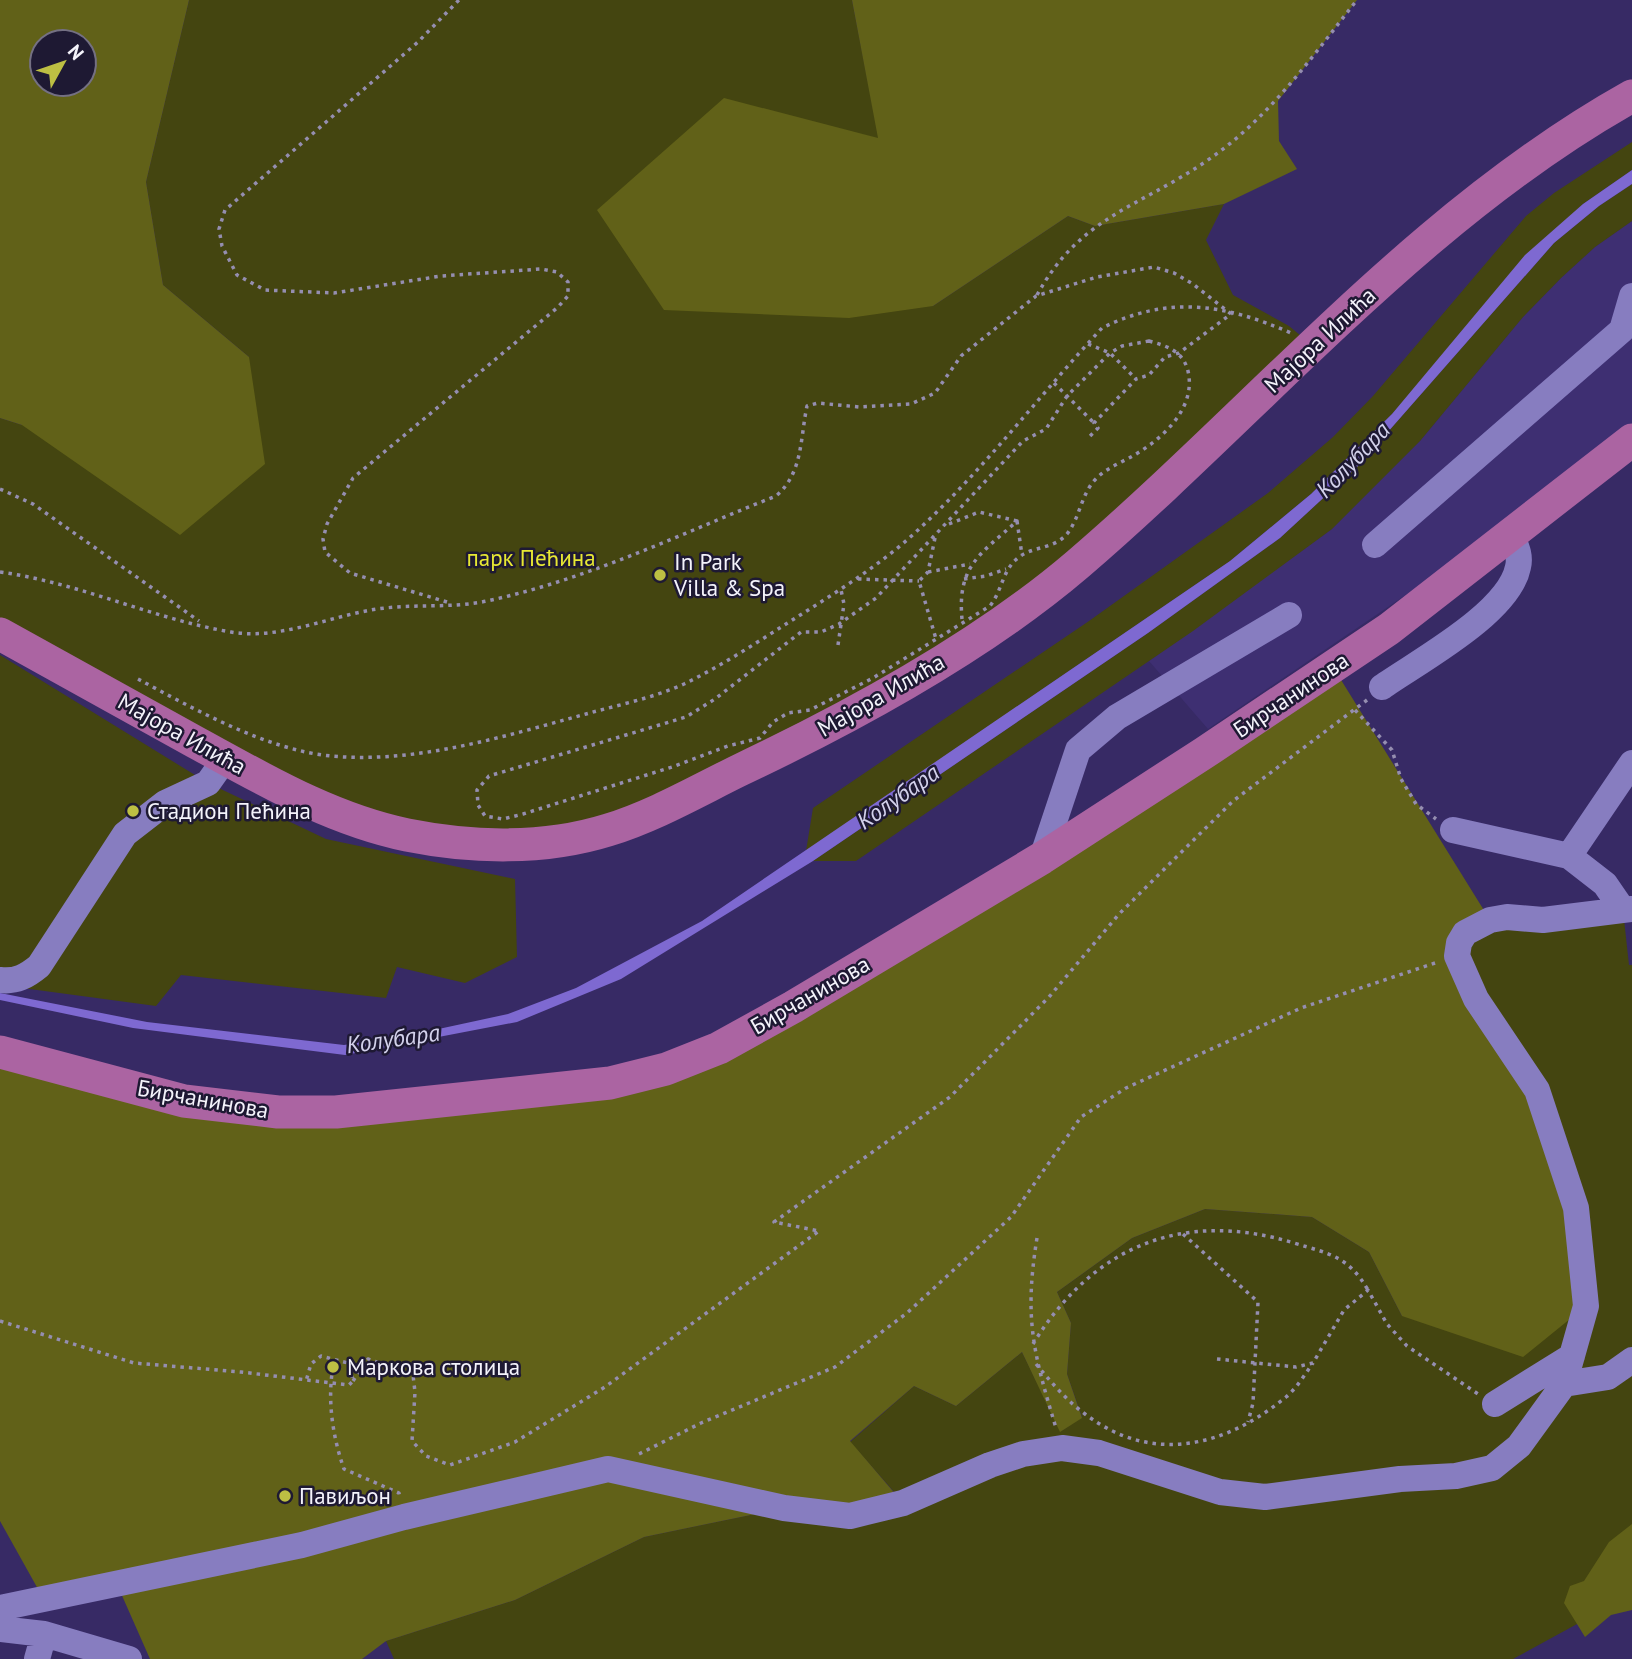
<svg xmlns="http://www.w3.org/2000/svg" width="1632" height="1659" viewBox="0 0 1632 1659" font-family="'PT Sans',sans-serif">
	<rect width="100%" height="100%" fill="#372a65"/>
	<!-- built -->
	<path fill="#3e2f72" d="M 1632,221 L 1632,426 L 1444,569 L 1208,729 L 1149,661 L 1332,529 L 1420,441 L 1523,317 L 1561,278 L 1595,247 Z"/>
	<!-- green -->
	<path fill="#444510" d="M 189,0 L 852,0 L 879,139 L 724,99 L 933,306 L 1068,216 L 1095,226 L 1224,204 L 1206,240 L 1233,295 L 1289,326 L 1312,345 L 1024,607 L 574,839 L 338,814 L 0,632 L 0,418 L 22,425 L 249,357 L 163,285 L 146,182 Z
		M 1632,142 L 1632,170 L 1583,204 L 1392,414 L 1311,494 L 1230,561 L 806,851 L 813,808 L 1089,621 L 1268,493 L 1333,437 L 1373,396 L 1526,216 L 1554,193 Z
		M 1632,184 L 1632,221 L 1595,247 L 1561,278 L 1523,317 L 1420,441 L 1332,529 L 1193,631 L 856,861 L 813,861 L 1148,633 L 1280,538 L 1358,466 L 1554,243 L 1599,206 Z
		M 0,655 L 208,783 L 326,839 L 515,879 L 517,957 L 465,983 L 397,967 L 386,998 L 181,975 L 156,1006 L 0,985 Z
		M 1623,910 L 1629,965 L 1632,965 L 1632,1594 L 1513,1659 L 394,1659 L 386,1641 L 515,1600 L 644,1537 L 784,1508 L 903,1502 L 850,1442 L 914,1386 L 956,1406 L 1022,1352 L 1061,1431 L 1082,1417 L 1067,1374 L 1071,1323 L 1057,1292 L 1132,1238 L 1205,1209 L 1312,1217 L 1369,1252 L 1402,1316 L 1476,999 L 1465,933 Z"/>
	<!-- forest -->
	<path fill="#616118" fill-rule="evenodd" d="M 0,0 L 189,0 L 146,182 L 163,285 L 249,357 L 265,464 L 180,535 L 22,425 L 0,418 ZM 42,42 L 84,42 L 84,84 L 42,84 Z
		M 852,0 L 1357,0 L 1278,101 L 1279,141 L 1297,169 L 1224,204 L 1095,226 L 1068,216 L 933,306 L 849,318 L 664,310 L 597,210 L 724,98 L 878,138 Z
		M 1333,667 L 1490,920 L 1459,943 L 1537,1090 L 1586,1306 L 1523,1357 L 1402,1316 L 1369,1252 L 1312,1217 L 1205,1209 L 1132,1238 L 1057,1292 L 1071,1323 L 1067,1374 L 1082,1418 L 1060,1432 L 1022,1352 L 956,1406 L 914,1386 L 850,1441 L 903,1503 L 784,1508 L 644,1537 L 515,1600 L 386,1641 L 362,1659 L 150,1659 L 116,1582 L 43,1598 L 0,1521 L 0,1052 L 229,1108 L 666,1069 Z
		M 1632,1524 L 1632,1610 L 1611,1615 L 1585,1637 L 1564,1603 L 1570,1586 L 1584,1581 L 1609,1542 Z"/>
	<!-- water -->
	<path fill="#7e69d1" d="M 1632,170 L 1632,184 L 1599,206 L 1554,243 L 1358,466 L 1280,538 L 1148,633 L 813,861 L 621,979 L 517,1022 L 345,1055 L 133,1028 L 0,1000 L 0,993 L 147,1022 L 344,1045 L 420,1033 L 508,1014 L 576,988 L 702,921 L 1230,561 L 1311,494 L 1392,414 L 1525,255 L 1583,204 Z"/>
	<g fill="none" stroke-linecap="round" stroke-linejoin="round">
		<!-- path -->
		<path stroke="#958eb0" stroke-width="3.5" stroke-dasharray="3.5 5" stroke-linecap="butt" d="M 1037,295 C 1080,217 1137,208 1205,162 C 1268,120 1311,58 1357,0
			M 1149,341 C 1167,346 1183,351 1188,371 C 1197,410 1159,442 1129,458 C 1116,465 1103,470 1093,482 C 1081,497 1079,519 1067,534 C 1054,549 1034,546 1019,557 C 1002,570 1003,589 990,606 L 873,678 L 810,710 L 788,713 L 773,722 L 760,738 L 728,746 L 672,767 L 523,814 L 503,819 L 485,816 L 478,805 L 477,790 L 489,776 L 686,717 L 715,699 L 801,632 L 821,632 L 839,624 L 876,598 L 1023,441 L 1046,429 L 1067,396 L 1110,353 L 1122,346 Z
			M 1088,344 L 1110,353 L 1136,379
			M 1054,383 L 1094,423
			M 0,489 L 33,504 L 199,621
			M 1017,521 L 1022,555
			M 949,524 L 979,512 L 1017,521 C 981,554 957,565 962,619
			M 935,538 L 928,572 L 919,581 L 936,639
			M 0,572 C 80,583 153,619 231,632 C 277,640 326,618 371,610 C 410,603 450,609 487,601 C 589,579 680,534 776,496 C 803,473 800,439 807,406 L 818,403 L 859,407 L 911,404 L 935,393 L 961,356 L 1036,296 L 1097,277 L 1154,267 L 1174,273 L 1193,284 L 1231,314 L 1179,353 L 1165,357 L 1149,375 L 1136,379 L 1094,423 L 1098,428 L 1087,439
			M 928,572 L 970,564
			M 858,579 L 919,581
			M 964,579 L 986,576 L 1006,569
			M 447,602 L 350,573 L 325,552 L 323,539 L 327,524 L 353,478 L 557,308 L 568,296 L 568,282 L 557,272 L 541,269 L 441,276 L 334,293 L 265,290 L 237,275 L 222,246 L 219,229 L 225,210 L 418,42 L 459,0
			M 838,645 L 844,604 L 841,590
			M 138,679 C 194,709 267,750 331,756 C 417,764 505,736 586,714 C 618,705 653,698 684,684 C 719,667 753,645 786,624 C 827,598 870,572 907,540 C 979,476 1037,398 1102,328 C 1168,295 1225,304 1291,333
			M 1355,710 L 1392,750 L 1401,779 L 1416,804 L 1436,819
			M 1183,1234 L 1258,1302 L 1253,1403 L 1248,1422
			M 1037,1238 C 1024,1318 1033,1352 1056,1428
			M 0,1321 L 134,1363 L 241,1372 L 349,1385 L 353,1381 L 348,1363 L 321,1356 L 311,1364 L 306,1381
			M 1033,1344 C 1093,1246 1183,1209 1294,1243 C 1330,1254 1348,1256 1368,1290
			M 1217,1359 L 1296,1367 L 1313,1363 L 1344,1310 L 1368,1290 L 1387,1324 L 1407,1346 L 1478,1394
			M 1036,1364 C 1051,1382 1066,1400 1085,1414 C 1152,1465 1225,1447 1286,1397 C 1297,1388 1305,1374 1313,1363
			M 333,1367 C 327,1401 333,1438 344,1469 L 399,1493 L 400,1498
			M 353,1381 L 368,1359 L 413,1375 L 415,1392 L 412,1441 L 426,1456 L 450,1465 L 515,1442 L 605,1387 L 819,1231 L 774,1222 L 950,1097 L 1049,997 L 1119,914 L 1233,801 L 1367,700
			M 639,1454 L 701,1423 L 835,1367 L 907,1313 L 1011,1217 L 1081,1117 L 1126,1088 L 1301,1008 L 1438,962"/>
		<!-- minor -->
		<path stroke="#877dc0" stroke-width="26" d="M 1375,545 L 1622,330 L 1632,296
			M 1382,687 C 1419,661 1509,613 1518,567 C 1521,556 1516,546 1512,536
			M 1453,830 L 1569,856
			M 1042,858 L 1078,750 L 1117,717 L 1289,615
			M 1623,910 L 1605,884 L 1569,856 L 1632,763
			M 0,980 C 16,982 27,976 39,966 L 125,834 L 165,803 L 208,783 L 225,759
			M 1564,1384 L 1608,1377 L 1632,1360
			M 1495,1404 L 1572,1356
			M 0,1608 L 302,1545 L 404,1517 L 608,1469 L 784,1508 L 850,1516 L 903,1503 L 990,1465 L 1023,1454 L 1062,1448 L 1099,1453 L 1220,1492 L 1265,1497 L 1400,1479 L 1456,1476 L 1492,1468 L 1519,1446 L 1564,1384 L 1586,1306 L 1576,1208 L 1537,1090 L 1476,999 L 1457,956 L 1459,943 L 1465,933 L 1490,920 L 1507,917 L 1543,920 L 1632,909
			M 0,1629 L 44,1634 L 129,1659
			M 37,1659 L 44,1634"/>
		<!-- major -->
		<path stroke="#ab64a2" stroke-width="33" d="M 0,634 C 65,670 130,706 195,742 C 263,779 330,819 407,835 C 472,848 544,850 608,830 C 654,816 697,791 740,770 C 856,715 981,647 1078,564 C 1261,407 1419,215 1632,96
			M 0,1052 L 184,1101 L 278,1112 L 336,1112 L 610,1083 L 666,1069 L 719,1048 L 793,1007 L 1042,858 L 1204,753 L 1389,629 L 1632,440"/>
	</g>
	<!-- markers -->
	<g fill="#bdbf43" stroke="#1e1933" stroke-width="2.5">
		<circle cx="660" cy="575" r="7"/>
		<circle cx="133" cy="811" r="7"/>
		<circle cx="333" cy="1367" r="7"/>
		<circle cx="285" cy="1496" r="7"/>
	</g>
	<g text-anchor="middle" stroke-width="5" stroke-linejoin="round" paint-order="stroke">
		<!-- street labels -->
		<g font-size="23" fill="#f4f3fb" stroke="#1e1933">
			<text transform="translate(1320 340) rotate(-43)" y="8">Мајора Илића</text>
			<text transform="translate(881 695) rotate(-30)" y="8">Мајора Илића</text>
			<text transform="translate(1291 695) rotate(-34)" y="8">Бирчанинова</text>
			<text transform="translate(182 734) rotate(29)" y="8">Мајора Илића</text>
			<text transform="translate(810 995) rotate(-30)" y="8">Бирчанинова</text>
			<text transform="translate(203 1099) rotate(10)" y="8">Бирчанинова</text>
		</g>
		<!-- park labels -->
		<g font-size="23" fill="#e7e833" stroke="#1e1933">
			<text x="531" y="566">парк Пећина</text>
		</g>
		<!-- poi labels -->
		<g font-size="23" fill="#f4f3fb" stroke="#1e1933" text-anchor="start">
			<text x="674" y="570">In Park<tspan x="674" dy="26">Villa &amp; Spa</tspan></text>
			<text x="147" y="819">Стадион Пећина</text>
			<text x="347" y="1375">Маркова столица</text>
			<text x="299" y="1504">Павиљон</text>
		</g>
		<!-- water labels -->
		<g font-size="24" font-style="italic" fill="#d3d1eb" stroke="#1e1933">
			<text transform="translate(1353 460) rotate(-46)" y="8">Колубара</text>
			<text transform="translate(898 797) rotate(-35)" y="8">Колубара</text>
			<text transform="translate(393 1039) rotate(-8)" y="8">Колубара</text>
		</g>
	</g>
	<!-- north arrow -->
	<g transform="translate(63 63) rotate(50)"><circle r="33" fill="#1e1933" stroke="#747083" stroke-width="2"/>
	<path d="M0-5L12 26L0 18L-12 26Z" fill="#bdbf43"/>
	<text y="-10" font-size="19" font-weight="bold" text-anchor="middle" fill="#f4f3fb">N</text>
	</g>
</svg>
